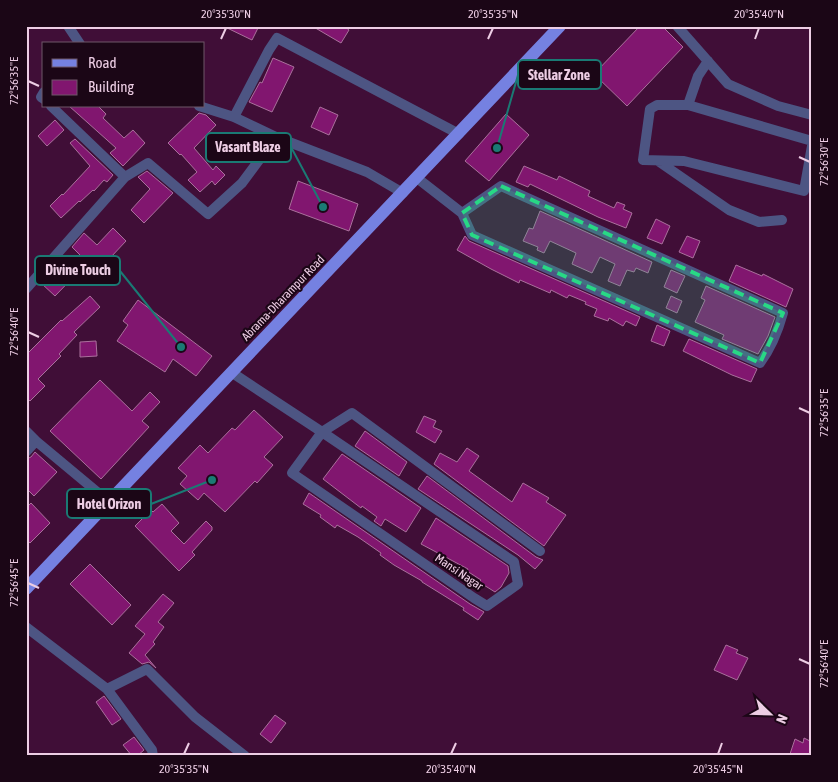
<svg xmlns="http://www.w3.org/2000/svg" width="838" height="782" viewBox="0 0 838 782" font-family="'Asap Condensed',sans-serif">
	<rect width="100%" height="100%" fill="#400e37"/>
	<!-- building -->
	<path fill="#81166f" stroke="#aa709c" d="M 223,26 L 259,26 L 252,40 Z
		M 312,26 L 344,26 L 349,30 L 341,43 Z
		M 640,26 L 662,26 L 683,47 L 627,106 L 594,74 Z
		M 273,58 L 294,67 L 272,112 L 249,102 L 260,82 L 262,83 Z
		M 69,106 L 98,106 L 106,114 L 103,118 L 124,138 L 133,130 L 145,143 L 123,166 L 110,153 L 116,148 Z
		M 320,107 L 338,115 L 329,135 L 311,127 Z
		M 199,113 L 206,115 L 216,125 L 194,148 L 213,170 L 216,166 L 225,175 L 215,185 L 212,181 L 200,192 L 188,180 L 197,172 L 181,154 L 180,155 L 168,143 Z
		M 506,114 L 529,135 L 489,181 L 465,161 Z
		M 55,120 L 64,130 L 47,146 L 38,136 Z
		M 75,139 L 113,175 L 107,182 L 104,180 L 94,191 L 93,190 L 80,202 L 79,201 L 61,218 L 50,206 L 62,194 L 63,195 L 90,166 L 70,143 Z
		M 524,166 L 557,180 L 559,176 L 590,191 L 588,196 L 614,208 L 617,202 L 625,205 L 623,209 L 632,213 L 626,228 L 598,217 L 530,184 L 528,187 L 516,182 Z
		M 147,171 L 173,193 L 144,223 L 131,210 L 150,189 L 138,177 Z
		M 298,181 L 358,204 L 349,231 L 289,209 Z
		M 540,211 L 652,262 L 648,273 L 636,268 L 634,272 L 627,270 L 620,286 L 608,281 L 615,264 L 600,257 L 592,273 L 572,264 L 576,253 L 550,241 L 544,253 L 537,250 L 538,247 L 523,241 L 529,228 L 533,229 Z
		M 656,219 L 670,226 L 662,244 L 647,238 Z
		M 113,228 L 126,241 L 110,258 L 118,266 L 103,280 L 90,266 L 88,268 L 85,265 L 55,296 L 41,283 L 61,262 L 68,268 L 81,256 L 72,247 L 84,233 L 97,245 Z
		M 465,236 L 469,241 L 640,317 L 636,326 L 626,321 L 623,326 L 609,318 L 608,321 L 594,316 L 597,309 L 585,304 L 586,302 L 569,295 L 567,298 L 551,290 L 550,293 L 520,280 L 519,283 L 491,269 L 457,250 Z
		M 687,236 L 700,241 L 693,258 L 679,252 Z
		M 736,265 L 762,276 L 763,274 L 793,289 L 786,307 L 729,281 Z
		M 671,270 L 685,276 L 677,293 L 664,287 Z
		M 706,286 L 775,317 L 768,336 L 758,354 L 722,339 L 724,335 L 695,322 L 705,300 L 701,298 Z
		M 90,296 L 100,307 L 74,332 L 77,335 L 59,354 L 61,356 L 38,379 L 45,386 L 30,401 L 26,397 L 26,355 L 61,320 L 62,321 Z
		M 671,296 L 682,301 L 677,313 L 666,308 Z
		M 138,300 L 212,356 L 196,376 L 173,359 L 165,372 L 117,341 L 128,325 L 123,321 Z
		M 657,325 L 670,331 L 664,346 L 651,341 Z
		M 689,339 L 757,369 L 751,382 L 732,375 L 683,351 Z
		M 96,341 L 97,356 L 80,357 L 80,342 Z
		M 100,380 L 132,411 L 150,392 L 160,402 L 142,421 L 149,427 L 101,479 L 50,431 Z
		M 254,410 L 283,437 L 264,457 L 273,465 L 257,483 L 255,481 L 225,512 L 204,493 L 198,500 L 180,484 L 187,476 L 178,468 L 200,445 L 208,453 L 232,428 L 235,430 Z
		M 424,416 L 436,421 L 433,427 L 442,431 L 435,443 L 416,432 Z
		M 365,431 L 407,462 L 399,476 L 355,446 Z
		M 467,448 L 479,456 L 469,471 L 512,502 L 523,483 L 549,498 L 546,502 L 566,515 L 544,546 L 434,464 L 440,453 L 457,462 Z
		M 35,452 L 57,472 L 34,496 L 26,488 L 26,459 L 31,457 Z
		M 342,454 L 421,508 L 406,532 L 385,519 L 381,526 L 374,521 L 377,517 L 362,506 L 361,508 L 323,479 Z
		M 427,476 L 536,557 L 543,560 L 535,569 L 518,555 L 418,489 Z
		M 309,493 L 470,604 L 484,612 L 478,620 L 463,610 L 464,608 L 422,582 L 422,581 L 394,565 L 380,555 L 381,553 L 358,537 L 337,525 L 335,528 L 320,517 L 321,515 L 303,504 Z
		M 31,503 L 50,523 L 30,543 L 26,539 L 26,508 Z
		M 162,504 L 179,523 L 171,531 L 184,544 L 206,521 L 212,527 L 212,530 L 192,552 L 195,555 L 179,571 L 135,526 L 151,510 L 153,512 Z
		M 436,518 L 508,566 L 509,573 L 501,587 L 495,592 L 479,582 L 481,580 L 467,571 L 468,569 L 421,544 Z
		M 90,564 L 131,605 L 112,625 L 70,584 Z
		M 163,594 L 174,603 L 158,622 L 164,627 L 153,642 L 155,644 L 145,655 L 156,668 L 149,662 L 142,664 L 129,653 L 145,634 L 135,626 Z
		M 726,645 L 738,650 L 736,653 L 748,658 L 737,680 L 714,670 Z
		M 104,696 L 121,719 L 112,725 L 96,702 Z
		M 275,715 L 286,723 L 271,743 L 260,734 Z
		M 134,737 L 144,750 L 137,756 L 132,756 L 123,745 Z
		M 804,738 L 812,742 L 810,756 L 795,756 L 790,754 L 795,739 L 803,743 Z"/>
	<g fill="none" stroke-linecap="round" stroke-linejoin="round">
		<!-- minor -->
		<path stroke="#4d5583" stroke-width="10" d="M 68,26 L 80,44
			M 677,26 L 728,84 L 778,106 L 812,115
			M 44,92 L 41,97 L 44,99
			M 688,105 L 698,76 L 708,61
			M 51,106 L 125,177
			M 199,106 L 234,117 L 276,137 L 367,172 L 403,193
			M 234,117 L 269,50 L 277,38 L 459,134
			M 812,141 L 688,105 L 657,105 L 650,109 L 643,160 L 684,161 L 804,191 L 812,146
			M 658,161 L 729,210 L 759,222 L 782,220
			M 417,178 L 462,213 L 472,235 L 760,363 C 772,347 778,331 783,313 L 501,186 L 462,213
			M 26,289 L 125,177 L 148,163 L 208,214 L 242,183 L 276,137
			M 231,372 L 322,432 L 292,473 L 474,598 L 487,606 L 518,584 L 514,562 L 322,432 L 352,413 L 540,551
			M 26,431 L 36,441 L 26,452
			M 36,441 L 108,501
			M 26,627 L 107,689 L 152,750 L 153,756
			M 107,689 L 147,669 L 195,717 L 245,756"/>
		<!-- primary -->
		<path stroke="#7581e1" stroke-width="12" d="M 26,589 L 560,26"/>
	</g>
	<!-- marked area -->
	<path fill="#28d885" fill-opacity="0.2" stroke="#28d885" stroke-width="4" stroke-dasharray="10 6" stroke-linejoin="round" d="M 501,186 L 783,313 L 760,363 L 472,235 L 462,213 Z"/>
	<!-- ticks -->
	<path fill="none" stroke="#edcde4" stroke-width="2" d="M 221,39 L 226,28M 488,39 L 493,28M 755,39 L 759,28M 28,81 L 39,86M 799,157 L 810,162M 28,332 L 39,337M 799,408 L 810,413M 28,583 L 39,588M 799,659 L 810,664M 184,754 L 189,743M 451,754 L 456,743M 718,754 L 722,743"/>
	<g text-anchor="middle" stroke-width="4.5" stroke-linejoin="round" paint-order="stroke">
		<!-- street labels -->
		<g font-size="12" fill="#edcde4" stroke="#1b0616">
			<text transform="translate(283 298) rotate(-46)" y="4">Abrama-Dharampur Road</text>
			<text transform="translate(459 572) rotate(34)" y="4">Mansi Nagar</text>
		</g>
	</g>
	<!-- callouts -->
	<path fill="none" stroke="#1a7a74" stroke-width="2" d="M497 148L518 75M323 207L291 147M181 347L120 271M212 480L151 504"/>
	<g fill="#1a7a74" stroke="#1b0616" stroke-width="2">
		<circle cx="497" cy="148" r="5"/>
		<circle cx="323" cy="207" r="5"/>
		<circle cx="181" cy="347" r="5"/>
		<circle cx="212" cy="480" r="5"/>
	</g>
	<g fill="#1b0616" stroke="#1a7a74" stroke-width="2">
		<rect x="518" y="60" width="83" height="29" rx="5"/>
		<rect x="206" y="133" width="85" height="29" rx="5"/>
		<rect x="35" y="256" width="85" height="29" rx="5"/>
		<rect x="67" y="489" width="84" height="29" rx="5"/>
	</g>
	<g font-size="14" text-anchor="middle" font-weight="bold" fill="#edcde4">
		<text x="559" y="80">Stellar Zone</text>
		<text x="248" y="152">Vasant Blaze</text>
		<text x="78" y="275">Divine Touch</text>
		<text x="109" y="509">Hotel Orizon</text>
	</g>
	<!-- border -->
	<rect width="838" height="782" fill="none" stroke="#1b0616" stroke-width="55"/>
	<!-- legend -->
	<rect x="42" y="42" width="162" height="65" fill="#1b0616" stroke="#6f5668"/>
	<rect x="52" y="59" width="25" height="8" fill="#7581e1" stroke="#6f5668"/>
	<text x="88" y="68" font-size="15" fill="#edcde4">Road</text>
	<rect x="52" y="80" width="25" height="15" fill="#81166f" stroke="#6f5668"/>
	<text x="88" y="92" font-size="15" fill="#edcde4">Building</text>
	<!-- north arrow -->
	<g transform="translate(770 714) rotate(113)" stroke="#1b0616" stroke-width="4" paint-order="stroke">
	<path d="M0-4L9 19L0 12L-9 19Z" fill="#edcde4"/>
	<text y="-8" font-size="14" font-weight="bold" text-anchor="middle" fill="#edcde4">N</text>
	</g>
	<rect x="28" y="28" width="782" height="726" fill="none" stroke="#edcde4" stroke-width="2"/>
	<g font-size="12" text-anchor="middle" fill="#edcde4">
		<text x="226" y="18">20°35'30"N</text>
		<text x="493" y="18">20°35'35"N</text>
		<text x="759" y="18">20°35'40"N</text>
		<text transform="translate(14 81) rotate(-90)" y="4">72°56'35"E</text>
		<text transform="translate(824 162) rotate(-90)" y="4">72°56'30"E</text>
		<text transform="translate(14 332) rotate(-90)" y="4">72°56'40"E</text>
		<text transform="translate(824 413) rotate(-90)" y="4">72°56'35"E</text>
		<text transform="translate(14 583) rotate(-90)" y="4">72°56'45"E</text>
		<text transform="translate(824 664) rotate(-90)" y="4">72°56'40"E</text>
		<text x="184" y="773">20°35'35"N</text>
		<text x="451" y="773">20°35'40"N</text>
		<text x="718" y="773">20°35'45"N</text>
	</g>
</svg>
